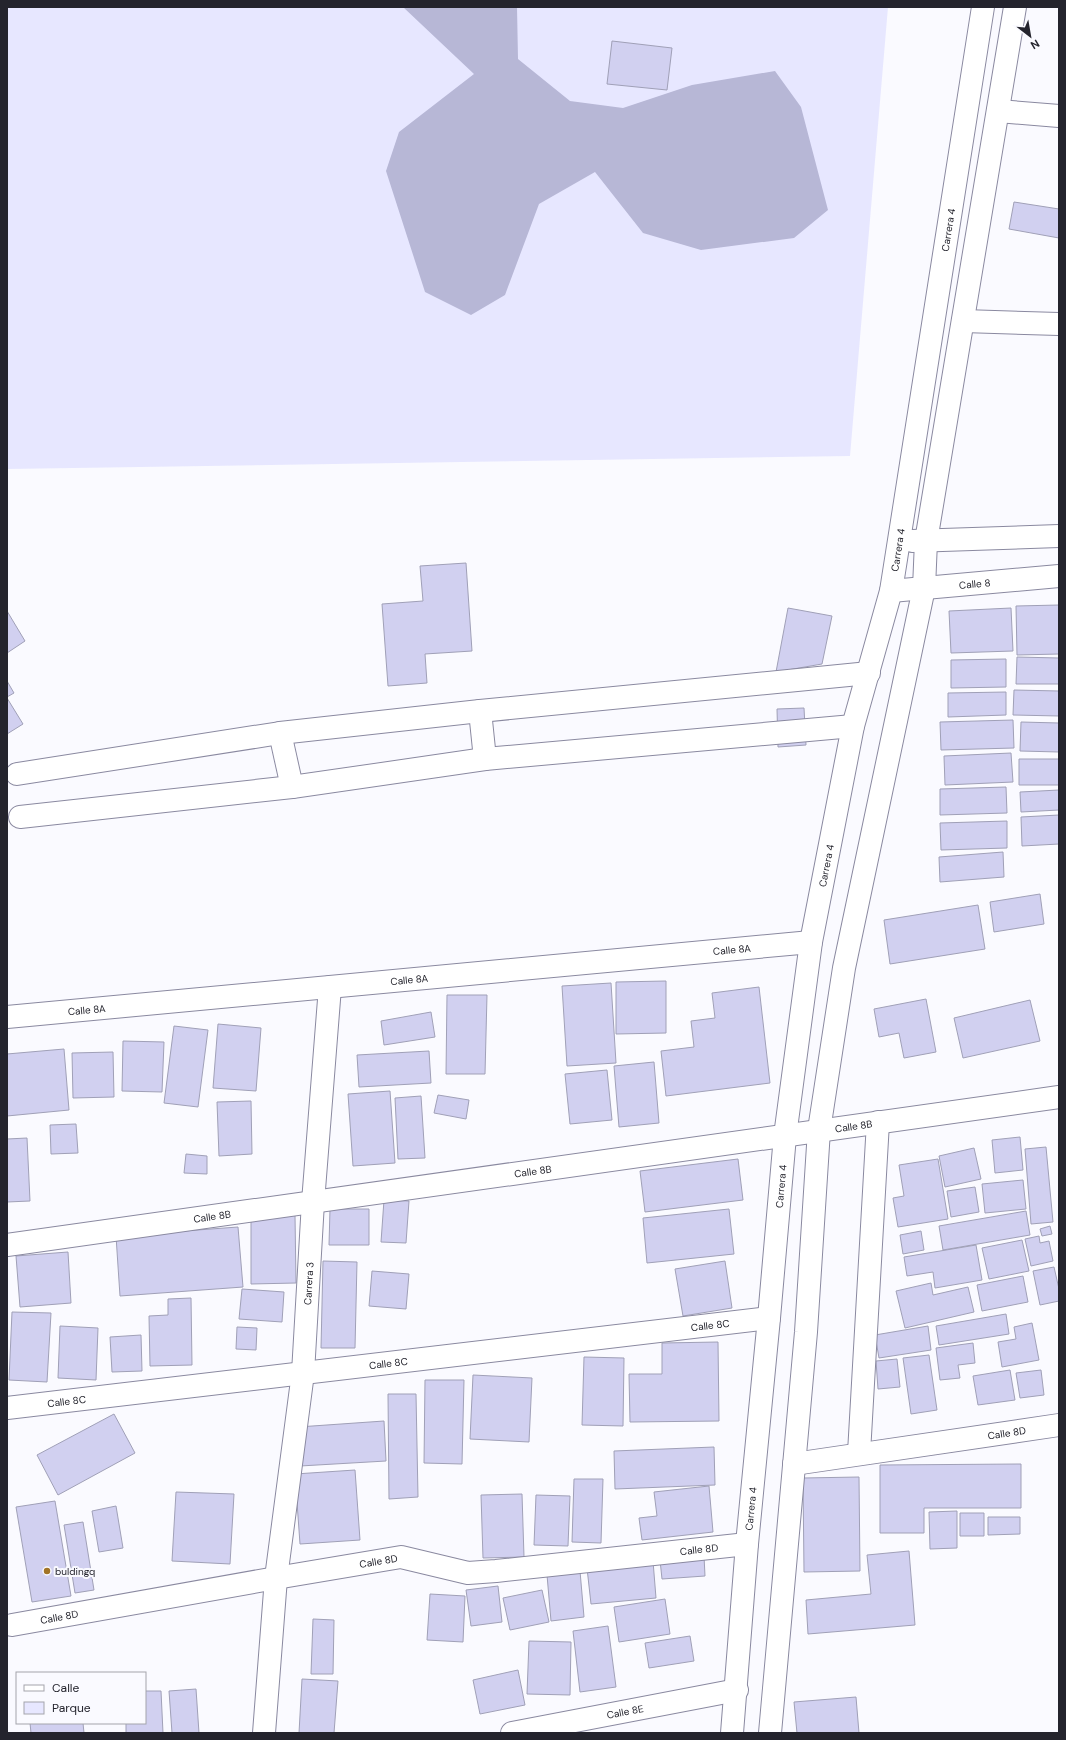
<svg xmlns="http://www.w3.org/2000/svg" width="1066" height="1740" viewBox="0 0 1066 1740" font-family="'DM Sans',sans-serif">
	<rect width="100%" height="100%" fill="#fafaff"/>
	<!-- green -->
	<path fill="#e7e7ff" d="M 7,7 L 888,7 L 850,456 L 7,469 Z"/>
	<!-- forest -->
	<path fill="#b7b7d6" d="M 403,7 L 517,7 L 518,59 L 570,101 L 623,108 L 692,85 L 775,71 L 801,107 L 828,210 L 794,238 L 701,250 L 643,233 L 595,172 L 539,204 L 505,295 L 471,315 L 425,292 L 386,171 L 399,132 L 474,74 Z"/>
	<!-- building -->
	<path fill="#d1d0f0" stroke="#a0a0b7" d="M 612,41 L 672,48 L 667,90 L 607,84 Z
		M 1014,202 L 1059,209 L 1059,238 L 1009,229 Z
		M 466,563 L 472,651 L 425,654 L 427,683 L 388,686 L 382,604 L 423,601 L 420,566 Z
		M 1059,605 L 1059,654 L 1017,655 L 1016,606 Z
		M 788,608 L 832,616 L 822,664 L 776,672 Z
		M 1011,608 L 1013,651 L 951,653 L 949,611 Z
		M 7,611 L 25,641 L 7,653 Z
		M 1017,657 L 1059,658 L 1059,684 L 1016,684 Z
		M 1006,659 L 1006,687 L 951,688 L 951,660 Z
		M 7,681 L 14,693 L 7,697 Z
		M 1014,690 L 1059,691 L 1059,716 L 1013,715 Z
		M 1006,692 L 1006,715 L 948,717 L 948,693 Z
		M 7,698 L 23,724 L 7,734 Z
		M 804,708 L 806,745 L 778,747 L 777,709 Z
		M 1013,720 L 1014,748 L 941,750 L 940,722 Z
		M 1021,722 L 1059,723 L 1059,752 L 1020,751 Z
		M 1011,753 L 1013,782 L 945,785 L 944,756 Z
		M 1019,759 L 1059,759 L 1059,785 L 1019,785 Z
		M 1006,787 L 1007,813 L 940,815 L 940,789 Z
		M 1059,790 L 1059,810 L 1021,812 L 1020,792 Z
		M 1059,815 L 1059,844 L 1022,846 L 1021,817 Z
		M 1007,821 L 1007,848 L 941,850 L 940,823 Z
		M 1003,852 L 1004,877 L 940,882 L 939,857 Z
		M 1040,894 L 1044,924 L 994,932 L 990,902 Z
		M 978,905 L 985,949 L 890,964 L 884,920 Z
		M 666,981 L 666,1033 L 616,1034 L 616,982 Z
		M 611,983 L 616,1063 L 567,1066 L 562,986 Z
		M 759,987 L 770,1083 L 666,1096 L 661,1051 L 694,1047 L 691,1021 L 715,1018 L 712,993 Z
		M 447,995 L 487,995 L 485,1074 L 446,1074 Z
		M 926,999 L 936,1052 L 904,1058 L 899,1033 L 879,1037 L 874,1009 Z
		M 1030,1000 L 1040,1041 L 963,1058 L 954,1018 Z
		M 431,1012 L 435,1037 L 384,1045 L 381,1021 Z
		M 218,1024 L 261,1028 L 256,1091 L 213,1088 Z
		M 174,1026 L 208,1030 L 198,1107 L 164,1103 Z
		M 123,1041 L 164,1042 L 162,1092 L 122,1091 Z
		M 64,1049 L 69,1110 L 7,1116 L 7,1054 Z
		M 429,1051 L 431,1083 L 359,1087 L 357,1055 Z
		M 113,1052 L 114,1097 L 73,1098 L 72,1053 Z
		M 654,1062 L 659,1123 L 619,1127 L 614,1066 Z
		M 607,1070 L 612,1120 L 570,1124 L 565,1074 Z
		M 390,1091 L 395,1163 L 353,1166 L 348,1094 Z
		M 438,1095 L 469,1100 L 466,1119 L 434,1113 Z
		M 421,1096 L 425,1158 L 398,1159 L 395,1098 Z
		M 251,1101 L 252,1154 L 219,1156 L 217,1102 Z
		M 76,1124 L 78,1153 L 51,1154 L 50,1125 Z
		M 1020,1137 L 1023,1170 L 995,1173 L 992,1140 Z
		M 27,1138 L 30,1201 L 7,1202 L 7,1139 Z
		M 1046,1147 L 1053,1222 L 1031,1224 L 1025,1149 Z
		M 974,1148 L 981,1179 L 945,1187 L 939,1156 Z
		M 186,1154 L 207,1156 L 207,1174 L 184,1173 Z
		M 738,1159 L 743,1200 L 645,1212 L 640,1171 Z
		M 938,1159 L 948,1219 L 898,1227 L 893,1198 L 904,1196 L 899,1165 Z
		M 1023,1180 L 1026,1209 L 985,1213 L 982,1184 Z
		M 975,1187 L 979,1212 L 951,1217 L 947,1191 Z
		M 384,1200 L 409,1201 L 406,1243 L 381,1242 Z
		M 330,1209 L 369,1209 L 369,1245 L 329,1245 Z
		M 729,1209 L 734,1254 L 647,1263 L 643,1218 Z
		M 1026,1211 L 1030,1235 L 943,1250 L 939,1226 Z
		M 295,1215 L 296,1283 L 251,1284 L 251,1216 Z
		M 1050,1226 L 1052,1234 L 1042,1236 L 1040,1229 Z
		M 238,1227 L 243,1287 L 120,1296 L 116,1236 Z
		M 921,1231 L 924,1250 L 903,1254 L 900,1235 Z
		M 1039,1236 L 1040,1243 L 1049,1241 L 1053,1261 L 1031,1266 L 1025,1239 Z
		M 1022,1240 L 1029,1271 L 989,1279 L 982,1248 Z
		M 976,1245 L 982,1280 L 935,1288 L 933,1272 L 907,1276 L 904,1257 Z
		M 68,1252 L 71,1303 L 20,1307 L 16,1256 Z
		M 323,1261 L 357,1262 L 355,1348 L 321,1348 Z
		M 725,1261 L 732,1308 L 683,1316 L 675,1269 Z
		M 1054,1267 L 1059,1289 L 1059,1301 L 1040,1305 L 1033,1271 Z
		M 372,1271 L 409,1274 L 406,1309 L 369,1306 Z
		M 1023,1276 L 1028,1302 L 982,1311 L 977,1285 Z
		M 931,1283 L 933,1295 L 968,1287 L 974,1312 L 905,1328 L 896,1291 Z
		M 242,1289 L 284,1292 L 282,1322 L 239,1319 Z
		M 191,1298 L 192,1365 L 150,1366 L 149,1316 L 168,1315 L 168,1299 Z
		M 12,1312 L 51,1313 L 47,1382 L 9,1380 Z
		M 1006,1314 L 1009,1334 L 939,1345 L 936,1326 Z
		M 1032,1323 L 1039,1360 L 1002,1367 L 998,1342 L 1016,1339 L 1014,1327 Z
		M 60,1326 L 98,1328 L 96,1380 L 58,1378 Z
		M 928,1326 L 931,1350 L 879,1358 L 875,1335 Z
		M 237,1327 L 257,1328 L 256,1350 L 236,1349 Z
		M 141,1335 L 142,1371 L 112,1372 L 110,1337 Z
		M 718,1342 L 719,1421 L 630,1422 L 629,1374 L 662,1374 L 662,1343 Z
		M 973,1343 L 975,1363 L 958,1365 L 960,1378 L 940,1380 L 936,1348 Z
		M 929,1355 L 937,1410 L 911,1414 L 903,1358 Z
		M 584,1357 L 624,1358 L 623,1426 L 582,1425 Z
		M 897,1359 L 900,1387 L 878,1389 L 876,1361 Z
		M 1010,1370 L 1015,1400 L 978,1405 L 973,1376 Z
		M 1041,1370 L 1044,1395 L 1020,1398 L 1016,1373 Z
		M 473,1375 L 532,1378 L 529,1442 L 470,1439 Z
		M 425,1380 L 464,1380 L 462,1464 L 424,1463 Z
		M 388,1394 L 416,1394 L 418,1497 L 389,1499 Z
		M 114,1414 L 135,1453 L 58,1495 L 37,1455 Z
		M 384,1421 L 386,1461 L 300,1466 L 298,1427 Z
		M 714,1447 L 715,1485 L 615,1489 L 614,1451 Z
		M 1021,1464 L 1021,1508 L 924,1508 L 924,1533 L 880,1533 L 880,1465 Z
		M 355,1470 L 360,1540 L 300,1544 L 295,1474 Z
		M 859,1477 L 860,1571 L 804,1572 L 803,1478 Z
		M 574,1479 L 603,1479 L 601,1543 L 572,1542 Z
		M 709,1486 L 713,1532 L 642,1540 L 639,1518 L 657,1516 L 654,1492 Z
		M 176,1492 L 234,1494 L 230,1564 L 172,1561 Z
		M 522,1494 L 524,1557 L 483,1558 L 481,1495 Z
		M 536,1495 L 570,1496 L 568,1546 L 534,1545 Z
		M 55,1501 L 71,1596 L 32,1602 L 16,1507 Z
		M 116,1506 L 123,1548 L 99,1552 L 92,1511 Z
		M 957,1511 L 957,1548 L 930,1549 L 929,1512 Z
		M 960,1513 L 984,1513 L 984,1536 L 960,1536 Z
		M 988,1517 L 1020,1517 L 1020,1534 L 988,1535 Z
		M 83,1522 L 94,1590 L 75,1593 L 64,1525 Z
		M 909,1551 L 915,1625 L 808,1634 L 806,1600 L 871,1594 L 867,1555 Z
		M 704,1556 L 705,1576 L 662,1579 L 660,1560 Z
		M 653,1561 L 656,1598 L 591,1604 L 587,1568 Z
		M 580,1571 L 584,1617 L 551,1621 L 547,1575 Z
		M 498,1586 L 502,1622 L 471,1626 L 466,1590 Z
		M 542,1590 L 549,1622 L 510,1630 L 503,1598 Z
		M 430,1594 L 465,1596 L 463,1642 L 427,1640 Z
		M 665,1599 L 670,1634 L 619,1642 L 614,1607 Z
		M 313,1619 L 334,1620 L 333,1674 L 311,1674 Z
		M 608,1626 L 616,1687 L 580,1692 L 573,1631 Z
		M 690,1636 L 694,1661 L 649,1668 L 645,1643 Z
		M 529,1641 L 571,1642 L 570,1695 L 527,1694 Z
		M 518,1670 L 525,1705 L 480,1714 L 473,1680 Z
		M 302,1679 L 338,1681 L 334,1733 L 299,1733 Z
		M 196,1689 L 199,1733 L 172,1733 L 169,1691 Z
		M 145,1691 L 161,1691 L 163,1733 L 126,1733 L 126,1723 L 145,1723 Z
		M 856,1697 L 859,1733 L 797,1733 L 794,1702 Z
		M 30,1723 L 83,1723 L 84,1733 L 31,1733 Z"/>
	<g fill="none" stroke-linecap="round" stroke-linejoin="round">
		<defs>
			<g id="minor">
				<path d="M 998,111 L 1059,116"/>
				<path d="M 963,321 L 1059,324"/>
				<path d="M 912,541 L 1059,536"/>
				<path id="s1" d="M 891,591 L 1059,576"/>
				<path d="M 480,711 L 485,759"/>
				<path d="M 280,733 L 292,787"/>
				<path d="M 17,774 L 280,733 L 480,711 L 869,673"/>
				<path d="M 20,817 L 292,787 L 485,759 L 853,726"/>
				<path id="s2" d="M 7,1017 L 811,942"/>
				<path id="s3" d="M 7,1245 L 1059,1097"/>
				<path id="s4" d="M 7,1408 L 769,1318"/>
				<path d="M 859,1453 L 878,1122"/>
				<path id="s5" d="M 794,1464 L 1059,1425"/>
				<path id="s6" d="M 12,1625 L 276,1578 L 401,1557 L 468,1573 L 496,1571 L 747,1544"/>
				<path id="s7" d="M 264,1733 L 276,1578 L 303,1373 L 313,1202 L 330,987"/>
				<path id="s8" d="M 512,1733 L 737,1690"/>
				<path id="s9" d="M 732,1733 L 747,1544 L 769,1318 L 785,1136 L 811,942 L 853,726 L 891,591 L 983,7"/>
				<path d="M 770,1733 L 806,1332 L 819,1130 L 844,968 L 924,588 L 926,541 L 1015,7"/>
			</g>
		</defs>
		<!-- minor casing -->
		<use href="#minor" stroke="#8a89a0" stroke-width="24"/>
		<!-- minor -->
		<use href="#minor" stroke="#fff" stroke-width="22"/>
	</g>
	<!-- markers -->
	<circle fill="#a27426" stroke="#fafaff" stroke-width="1.5" cx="47" cy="1571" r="4"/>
	<g text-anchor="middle" stroke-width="4" stroke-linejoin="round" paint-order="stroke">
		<!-- street labels -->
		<g font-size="10" fill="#24242d" stroke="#fafaff">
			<text dy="4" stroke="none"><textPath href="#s9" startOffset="1521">Carrera 4</textPath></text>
			<text dy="4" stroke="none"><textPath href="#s9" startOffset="1197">Carrera 4</textPath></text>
			<text dy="4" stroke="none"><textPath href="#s1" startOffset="84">Calle 8</textPath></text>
			<text dy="4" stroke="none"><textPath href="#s9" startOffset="873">Carrera 4</textPath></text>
			<text dy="4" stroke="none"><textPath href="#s2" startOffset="728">Calle 8A</textPath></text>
			<text dy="4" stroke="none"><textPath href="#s2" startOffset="404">Calle 8A</textPath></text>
			<text dy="4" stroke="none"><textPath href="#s2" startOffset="80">Calle 8A</textPath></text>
			<text dy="4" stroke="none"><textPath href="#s3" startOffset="855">Calle 8B</textPath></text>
			<text dy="4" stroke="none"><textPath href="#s3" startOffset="531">Calle 8B</textPath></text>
			<text dy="4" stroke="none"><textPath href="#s9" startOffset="549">Carrera 4</textPath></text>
			<text dy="4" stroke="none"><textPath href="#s3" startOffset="207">Calle 8B</textPath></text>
			<text dy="4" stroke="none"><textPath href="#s7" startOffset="452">Carrera 3</textPath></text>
			<text dy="4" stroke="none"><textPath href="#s4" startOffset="708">Calle 8C</textPath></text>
			<text dy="4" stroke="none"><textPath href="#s4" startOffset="384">Calle 8C</textPath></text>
			<text dy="4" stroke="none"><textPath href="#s4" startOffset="60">Calle 8C</textPath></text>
			<text dy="4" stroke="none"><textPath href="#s5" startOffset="215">Calle 8D</textPath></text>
			<text dy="4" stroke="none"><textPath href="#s9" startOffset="225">Carrera 4</textPath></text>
			<text dy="4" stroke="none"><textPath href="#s6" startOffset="696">Calle 8D</textPath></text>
			<text dy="4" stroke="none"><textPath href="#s6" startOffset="372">Calle 8D</textPath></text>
			<text dy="4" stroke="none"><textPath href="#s6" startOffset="48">Calle 8D</textPath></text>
			<text dy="4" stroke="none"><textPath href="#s8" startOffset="115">Calle 8E</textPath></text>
		</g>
		<!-- poi labels -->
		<g font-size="10" fill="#24242d" stroke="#fafaff" text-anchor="start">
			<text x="55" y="1575">buldingq</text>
		</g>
	</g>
	<!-- border -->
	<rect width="1066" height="1740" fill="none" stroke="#24242d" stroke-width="16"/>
	<!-- legend -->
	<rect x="16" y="1672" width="130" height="52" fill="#fafaff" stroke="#a4a4ab"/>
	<rect x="24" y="1685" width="20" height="6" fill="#ffffff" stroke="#a4a4ab"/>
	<text x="52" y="1692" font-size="12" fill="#24242d">Calle</text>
	<rect x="24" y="1702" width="20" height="12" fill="#e7e7ff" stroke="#a4a4ab"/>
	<text x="52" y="1712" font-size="12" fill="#24242d">Parque</text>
	<!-- north arrow -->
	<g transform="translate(1030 36) rotate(149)" stroke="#fafaff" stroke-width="3" paint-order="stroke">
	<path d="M0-3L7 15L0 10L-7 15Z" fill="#24242d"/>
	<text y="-6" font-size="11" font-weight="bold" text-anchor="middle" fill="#24242d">N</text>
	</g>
</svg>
